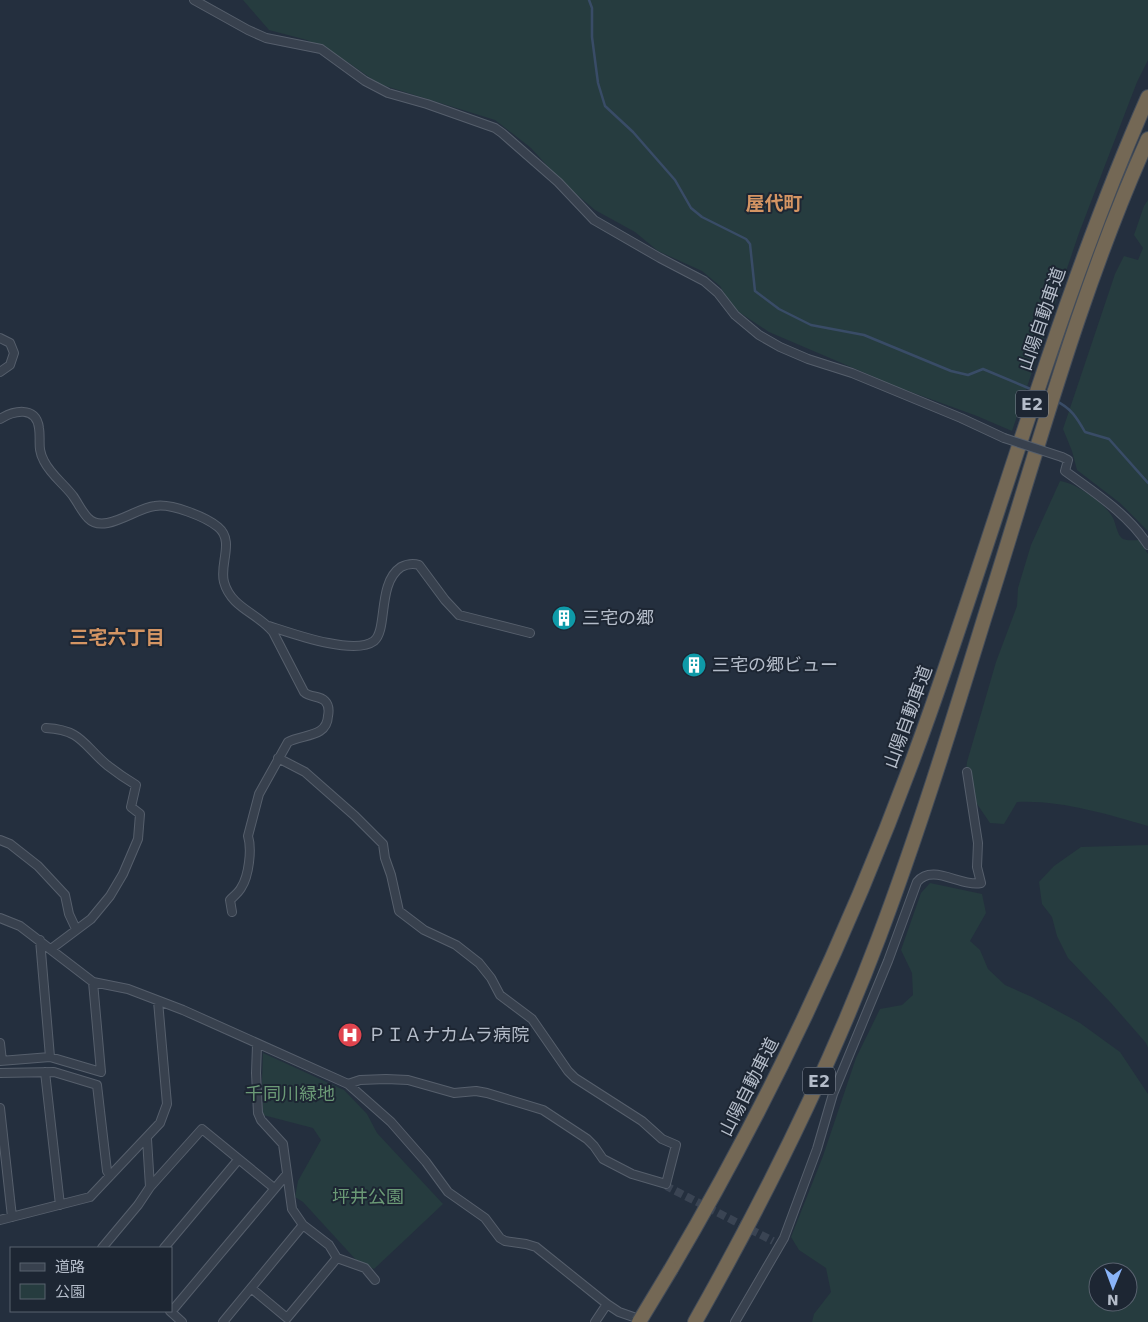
<svg xmlns="http://www.w3.org/2000/svg" width="1148" height="1322" viewBox="0 0 1148 1322" font-family="'DejaVu Sans','Noto Sans JP',sans-serif">
	<rect width="100%" height="100%" fill="#242f3e"/>
	<!-- green -->
	<path fill="#263c3f" fill-rule="evenodd" d="M 243,0 L 1148,0 L 1148,60 L 1137,82 L 1079,233 L 1012,431 L 977,416 L 900,388 L 769,332 L 733,308 L 720,286 L 702,271 L 658,251 L 635,232 L 595,210 L 562,182 L 531,148 L 495,120 L 379,84 L 349,63 L 307,40 L 269,30 Z
		M 1148,200 L 1148,531 L 1120,503 L 1077,470 L 1072,451 L 1063,429 L 1115,274 L 1124,256 L 1138,260 L 1143,248 L 1134,235 L 1144,206 Z
		M 1060,481 C 1076,483 1105,503 1113,518 C 1116,524 1117,535 1123,539 C 1128,541 1134,540 1139,540 L 1148,554 L 1148,826 C 1106,814 1061,800 1017,802 L 1004,824 L 990,823 L 964,785 L 967,762 L 996,662 L 1017,606 L 1018,588 L 1031,545 Z
		M 1148,845 L 1148,1048 L 1146,1043 L 1111,1003 L 1068,958 L 1057,936 L 1052,917 L 1042,904 L 1039,882 L 1054,866 L 1081,847 Z
		M 930,883 L 982,894 L 986,913 L 970,941 L 980,950 L 988,969 L 1005,985 L 1032,997 L 1080,1023 L 1120,1052 L 1148,1094 L 1148,1322 L 812,1322 L 814,1314 L 831,1292 L 826,1268 L 799,1250 L 791,1237 L 823,1156 L 856,1058 L 880,1009 L 902,1005 L 913,995 L 912,973 L 901,950 L 921,893 ZM 1098,1272 L 1128,1272 L 1128,1302 L 1098,1302 Z
		M 263,1053 L 344,1090 L 367,1114 L 377,1133 L 443,1204 L 374,1269 L 357,1261 L 303,1202 L 295,1197 L 298,1181 L 321,1140 L 313,1128 L 263,1115 L 262,1081 Z"/>
	<g fill="none" stroke-linecap="round" stroke-linejoin="round">
		<!-- stream -->
		<path stroke="#394c67" stroke-width="2.5" d="M 589,0 L 592,8 L 592,37 L 598,83 L 605,106 L 633,132 L 675,180 L 691,208 L 702,217 L 746,239 L 750,244 L 755,291 L 779,309 L 811,325 L 864,335 L 951,371 L 968,375 L 983,369 L 1033,390
			M 1056,401 C 1071,408 1077,418 1085,432 L 1109,439 L 1148,483"/>
		<!-- street-tunnel -->
		<path stroke="#3a4453" stroke-width="8" stroke-dasharray="8 4" stroke-linecap="butt" d="M 666,1184 L 668,1187 L 773,1241"/>
		<defs>
			<path id="street" d="M 194,0 L 248,30 L 266,38 L 321,49 L 365,81 L 388,93 L 427,104 L 495,128 L 502,133 L 558,182 L 594,220 L 660,258 L 704,281 L 718,293 L 735,315 L 759,335 L 780,347 L 808,359 L 852,373 L 961,418 L 1004,438
				M 0,338 L 10,343 L 14,353 L 10,365 L 0,372
				M 0,419 C 13,411 36,405 39,428 C 41,441 37,448 44,461 C 51,475 64,484 73,496 C 78,503 82,512 88,518 C 104,535 135,508 155,506 C 171,503 206,517 218,527 C 235,541 219,564 224,582 C 231,608 258,613 273,632 L 304,692 C 310,698 319,695 325,701 C 329,705 329,711 328,716 C 327,738 302,734 288,742 L 259,794 L 248,836 C 252,849 249,876 241,888 C 239,892 234,896 230,900 L 232,912
				M 1062,457 L 1068,460 L 1065,471 C 1095,493 1128,514 1148,545
				M 269,626 C 291,633 354,656 374,641 C 388,630 377,583 401,567 C 407,564 413,563 419,565 L 445,600 L 459,615 L 530,633
				M 46,728 C 82,730 83,745 107,765 C 116,772 126,779 136,785 L 131,807 L 140,814 L 138,839 L 123,874 L 110,896 L 91,919 L 51,949
				M 278,758 L 305,772 L 355,816 L 383,844 L 385,858 L 391,875 L 399,911 L 424,930 L 456,945 L 479,963 L 491,978 L 500,995 L 532,1019 L 568,1071 L 575,1078 L 642,1121 L 662,1139 L 676,1145 L 666,1184 L 632,1174 L 603,1159 L 594,1146 L 587,1139 L 543,1110 L 487,1093 L 476,1091 L 454,1093 L 408,1080 L 386,1079 L 360,1080 L 348,1084
				M 0,840 L 10,844 L 38,866 L 65,895 L 69,914 L 76,929
				M 0,918 L 20,926 L 93,982 L 128,989 L 183,1010 L 348,1084 L 391,1122 L 426,1162 L 448,1192 L 485,1218 L 500,1238 L 505,1241 L 526,1244 L 536,1247 L 607,1304 L 619,1312 L 642,1320
				M 40,940 L 50,1057
				M 0,1043 L 2,1061
				M 257,1045 L 256,1073 L 258,1113 L 261,1120 L 283,1144 L 292,1209 L 303,1225 L 329,1245 L 337,1258 L 365,1268 L 375,1280
				M 0,1061 L 50,1057 L 101,1072 L 93,982
				M 45,1072 L 60,1205
				M 0,1073 L 54,1072 L 97,1085 L 107,1171 L 110,1176
				M 0,1108 L 12,1217
				M 147,1139 L 150,1187
				M 0,1220 L 90,1197 L 160,1123 L 167,1104 L 158,1001
				M 102,1248 L 138,1205 L 150,1187 L 202,1129 L 274,1188
				M 164,1248 L 238,1160
				M 251,1288 L 287,1318 L 337,1258
				M 170,1311 L 182,1322
				M 171,1312 L 287,1174
				M 223,1322 L 303,1225
				M 595,1322 L 607,1304
				M 735,1322 L 784,1238 L 817,1149 L 833,1094 L 888,961 L 917,882 C 933,863 960,887 981,883 L 977,867 L 978,843 L 967,772"/>
			<path id="highway" d="M 671,1269 C 775,1093 861,907 929,715 C 1002,509 1060,297 1148,97
				M 695,1322 C 765,1198 829,1070 879,937 C 919,831 952,723 985,616 C 1036,456 1079,292 1148,139"/>
		</defs>
		<!-- street casing -->
		<use href="#street" stroke="#565f6c" stroke-width="10"/>
		<!-- highway casing -->
		<use href="#highway" stroke="#434c59" stroke-width="16"/>
		<!-- street -->
		<use href="#street" stroke="#38414e" stroke-width="8"/>
		<!-- highway -->
		<use href="#highway" stroke="#746855" stroke-width="14"/>
		<defs>
			<path id="street-bridge" d="M 1004,438 L 1062,457"/>
			<path id="highway-bridge" d="M 639,1322 L 671,1269"/>
		</defs>
		<!-- street-bridge casing -->
		<use href="#street-bridge" stroke="#565f6c" stroke-width="10" stroke-linecap="butt"/>
		<!-- highway-bridge casing -->
		<use href="#highway-bridge" stroke="#434c59" stroke-width="16" stroke-linecap="butt"/>
		<!-- street-bridge -->
		<use href="#street-bridge" stroke="#38414e" stroke-width="8"/>
		<!-- highway-bridge -->
		<use href="#highway-bridge" stroke="#746855" stroke-width="14"/>
	</g>
	<!-- icons -->
	<defs>
		<symbol id="building-disc" viewBox="-11 -11 22 22"><circle r="9.5" fill="#0f9aa8" stroke="#1d2633"/><path d="M-4-6H4V6H1V3H-1V6H-4ZM-2.5-4.3h1.7v1.8h-1.7ZM.8-4.3h1.7v1.8H.8ZM-2.5-1h1.7V.8h-1.7ZM.8-1h1.7V.8H.8Z" fill="#fff"/></symbol>
		<symbol id="hospital-disc" viewBox="-11 -11 22 22"><circle r="9.5" fill="#e0444e" stroke="#1d2633"/><path d="M-5-5h3v3.5h4V-5h3V5h-3V1.5h-4V5h-3Z" fill="#fff"/></symbol>
	</defs>
	<g fill-rule="evenodd">
		<use href="#building-disc" x="550" y="604" width="28" height="28"/>
		<use href="#building-disc" x="680" y="651" width="28" height="28"/>
		<use href="#hospital-disc" x="336" y="1021" width="28" height="28"/>
	</g>
	<g text-anchor="middle" stroke-width="4" stroke-linejoin="round" paint-order="stroke">
		<!-- shield labels -->
		<g fill="#1d2633" stroke="#878f9c" stroke-width="1">
			<rect x="1016" y="390.5" width="32" height="27" rx="4"/>
			<rect x="803" y="1067.5" width="32" height="27" rx="4"/>
		</g>
		<g font-size="16" font-weight="bold" fill="#b4bcc9">
			<text x="1032" y="410">E2</text>
			<text x="819" y="1087">E2</text>
		</g>
		<!-- street labels -->
		<g font-size="18" fill="#b4bcc9" stroke="#1d2633">
			<text transform="translate(1042 319) rotate(-71)" y="6">山陽自動車道</text>
			<text transform="translate(908 717) rotate(-70)" y="6">山陽自動車道</text>
			<text transform="translate(749 1087) rotate(-63)" y="6">山陽自動車道</text>
		</g>
		<!-- poi labels -->
		<g font-size="18" fill="#b4bcc9" stroke="#1d2633" text-anchor="start">
			<text x="582" y="624">三宅の郷</text>
			<text x="712" y="671">三宅の郷ビュー</text>
			<text x="368" y="1041">ＰＩＡナカムラ病院</text>
		</g>
		<!-- park labels -->
		<g font-size="18" fill="#6b9a76" stroke="#1d2633">
			<text x="290" y="1100">千同川緑地</text>
			<text x="368" y="1203">坪井公園</text>
		</g>
		<!-- neighbourhood labels -->
		<g font-size="19" font-weight="bold" fill="#d59563" stroke="#1d2633">
			<text x="774" y="210">屋代町</text>
			<text x="117" y="644">三宅六丁目</text>
		</g>
	</g>
	<!-- legend -->
	<rect x="10" y="1247" width="162" height="65" fill="#1d2633" stroke="#59626f"/>
	<rect x="20" y="1263" width="25" height="8" fill="#38414e" stroke="#59626f"/>
	<text x="55" y="1272" font-size="15" fill="#b4bcc9">道路</text>
	<rect x="20" y="1284" width="25" height="15" fill="#263c3f" stroke="#59626f"/>
	<text x="55" y="1297" font-size="15" fill="#b4bcc9">公園</text>
	<!-- north arrow -->
	<g transform="translate(1113 1287) rotate(181)"><circle r="24" fill="#1d2633" stroke="#59626f"/>
	<path d="M0-4L9 19L0 12L-9 19Z" fill="#8ab4f8"/>
	<text y="-8" font-size="14" font-weight="bold" text-anchor="middle" fill="#b4bcc9">N</text>
	</g>
</svg>
